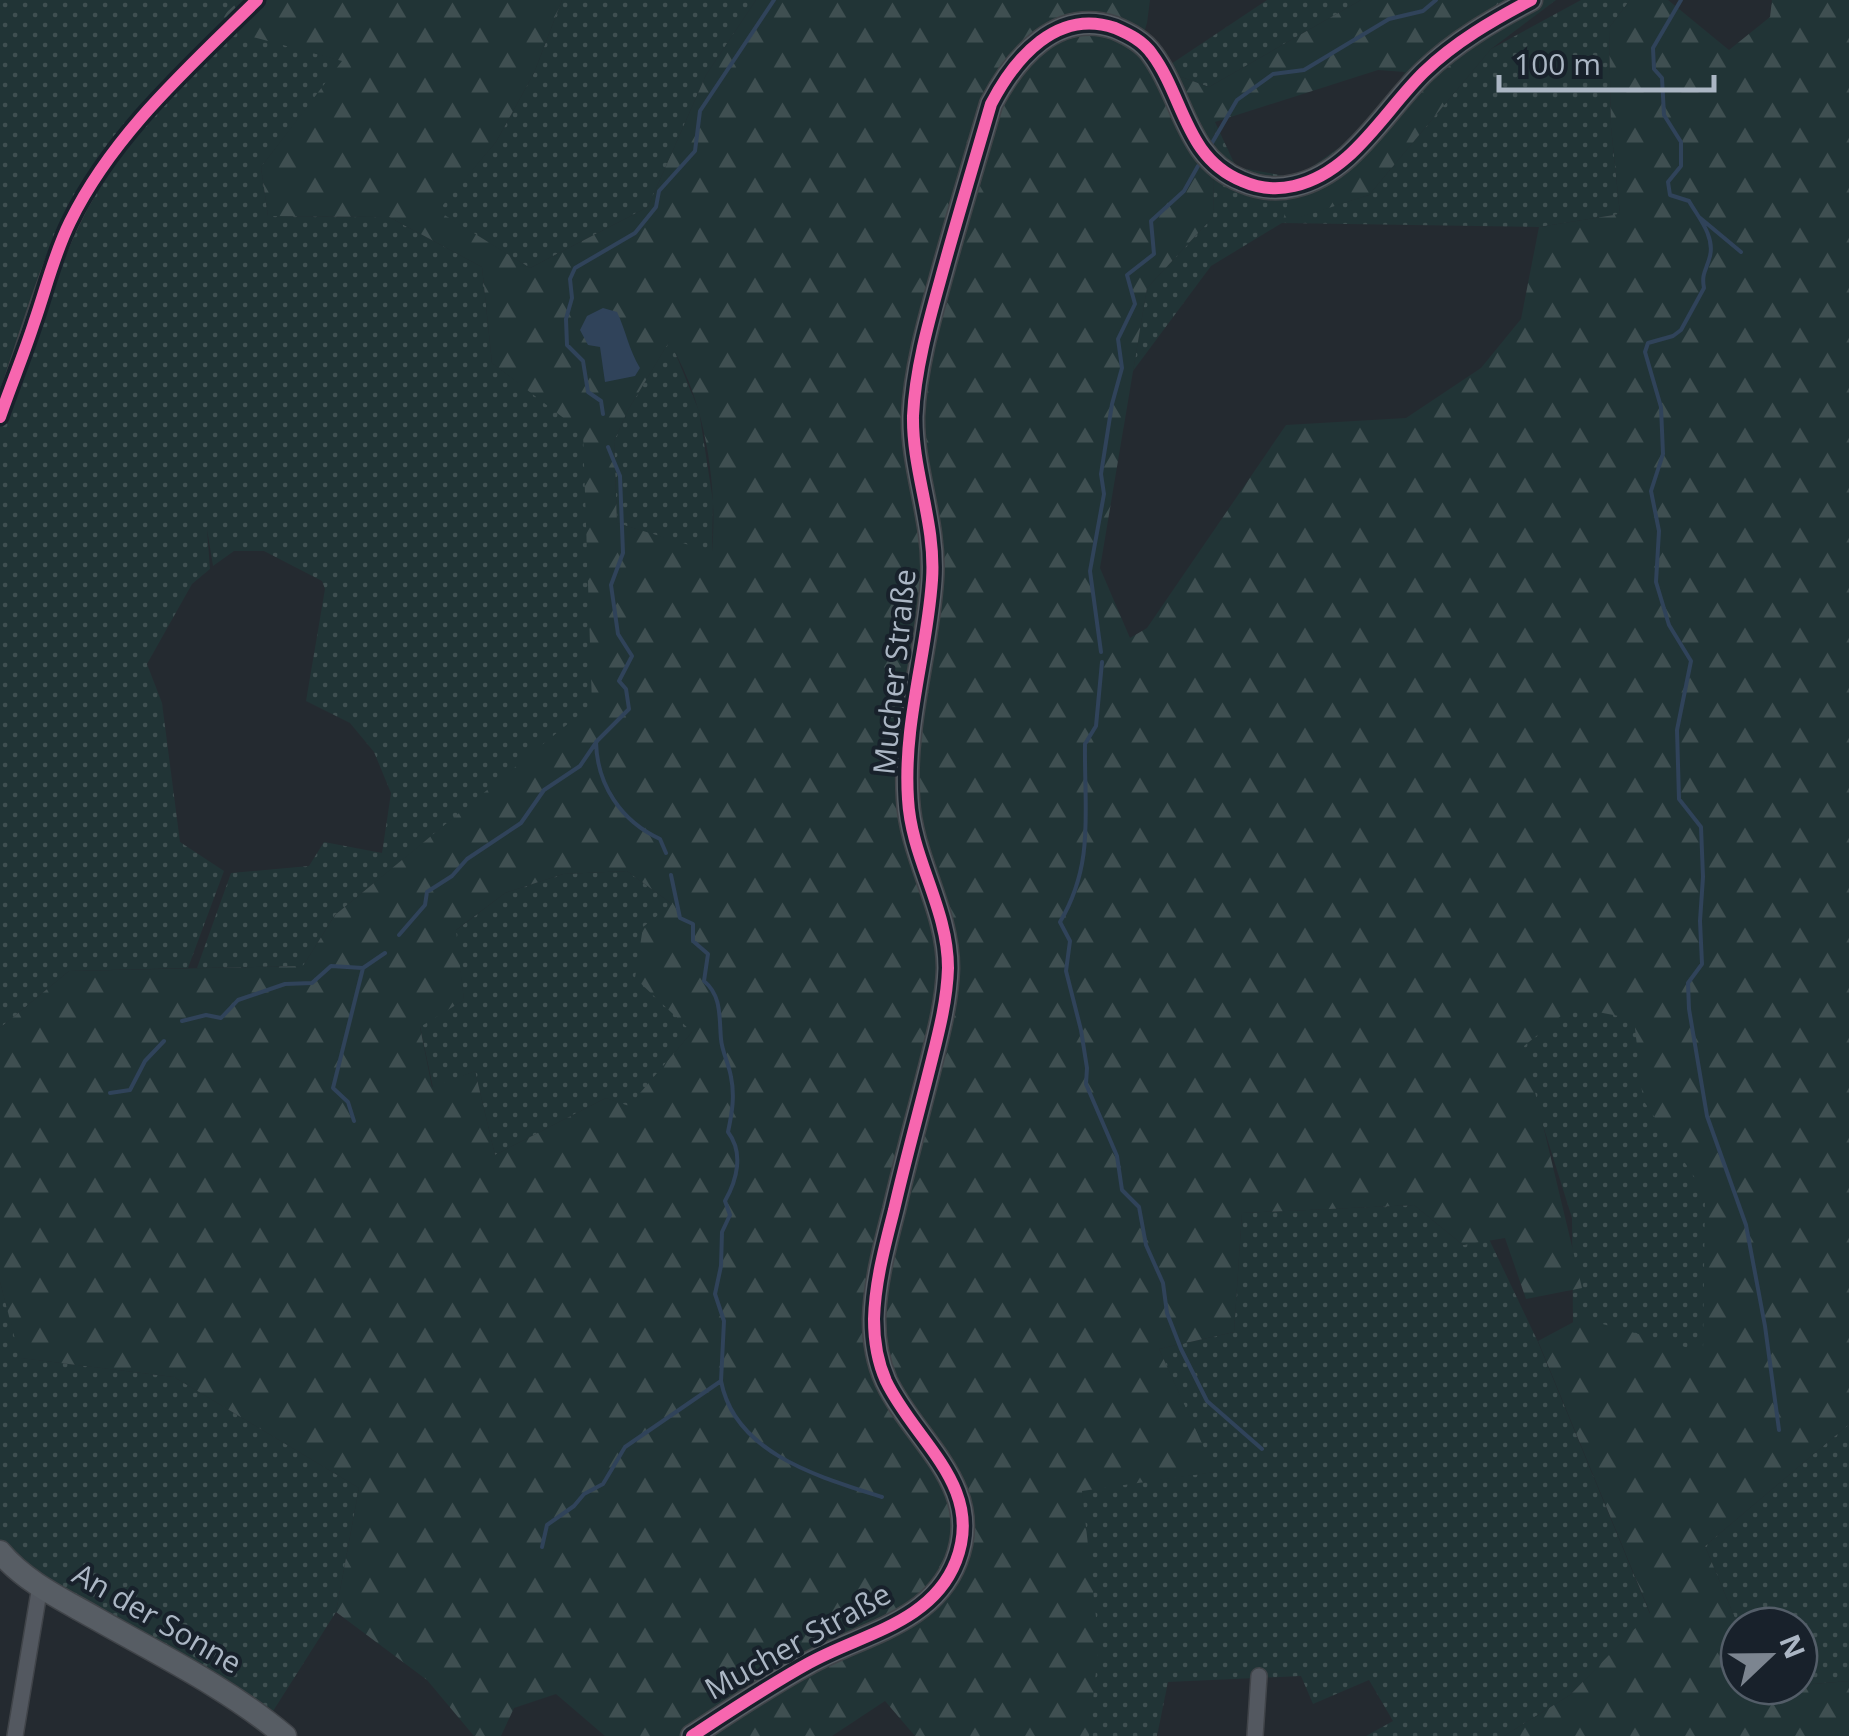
<svg xmlns="http://www.w3.org/2000/svg" width="1849" height="1736" viewBox="0 0 1849 1736" font-family="'Open Sans',sans-serif">
	<defs>
		<pattern id="grass-dots" width="8" height="8" patternUnits="userSpaceOnUse" patternTransform="scale(2.5)"><rect width="8" height="8" fill="#213436"/><path d="M2 2h.1M6 6h.1" fill="none" stroke="#3f4f51" stroke-width="1.8" stroke-linecap="round"/></pattern>
		<pattern id="forest-firs" width="22" height="20" patternUnits="userSpaceOnUse" patternTransform="scale(2.5)"><rect width="22" height="20" fill="#213436"/><path d="M5 1l3.5 6h-7zM16 11l3.5 6h-7z" fill="#3f4f51"/></pattern>
	</defs>
	<rect width="100%" height="100%" fill="#242a30"/>
	<!-- grass -->
	<path fill="url(#grass-dots)" d="M 0,0 L 240,0 L 213,25 L 343,61 L 261,167 L 268,216 L 389,217 L 482,267 L 492,363 L 584,432 L 593,704 L 335,915 L 303,966 L 197,968 L 231,873 L 309,866 L 324,842 L 382,853 L 391,793 L 374,752 L 350,723 L 306,701 L 325,589 L 322,581 L 264,551 L 234,551 L 213,566 L 207,529 L 210,569 L 192,584 L 147,664 L 162,703 L 180,842 L 224,871 L 188,968 L 69,971 L 0,1028 Z
		M 562,0 L 756,0 L 706,75 L 648,207 L 530,268 L 437,211 L 496,142 L 534,73 Z
		M 1267,0 L 1361,0 L 1209,87 L 1162,70 Z
		M 1581,0 L 1630,0 L 1609,28 L 1611,127 L 1620,214 L 1539,227 L 1282,223 L 1211,266 L 1133,371 L 1147,288 L 1213,217 L 1215,122 L 1236,167 L 1296,178 L 1283,222 L 1369,195 L 1491,49 Z
		M 670,340 L 699,411 L 713,501 L 712,553 L 617,523 L 614,441 L 628,410 Z
		M 627,871 L 672,904 L 692,1032 L 629,1107 L 606,1098 L 495,1155 L 475,1071 L 433,1088 L 420,1026 L 464,1000 L 455,931 L 505,893 L 563,874 Z
		M 1631,978 L 1718,1159 L 1710,1358 L 1573,1325 L 1572,1218 L 1510,1020 Z
		M 1414,1205 L 1463,1245 L 1489,1239 L 1538,1342 L 1650,1614 L 1570,1695 L 1504,1736 L 1366,1736 L 1393,1721 L 1369,1680 L 1313,1704 L 1301,1676 L 1168,1682 L 1157,1736 L 1089,1736 L 1082,1490 L 1214,1472 L 1159,1349 L 1234,1332 L 1242,1213 Z
		M 0,1282 L 21,1358 L 174,1377 L 359,1488 L 336,1612 L 268,1719 L 0,1552 Z
		M 1849,1424 L 1849,1681 L 1799,1685 L 1799,1626 L 1739,1628 L 1705,1546 Z
		M 1739,1630 L 1739,1686 L 1791,1686 L 1730,1692 Z"/>
	<!-- forest -->
	<path fill="url(#forest-firs)" fill-rule="evenodd" d="M 240,0 L 562,0 L 534,73 L 496,142 L 438,211 L 530,268 L 648,207 L 706,75 L 756,0 L 1150,0 L 1147,23 L 1141,42 L 1162,70 L 1209,87 L 1361,0 L 1556,0 L 1491,49 L 1369,195 L 1282,223 L 1296,178 L 1375,122 L 1405,72 L 1378,70 L 1215,122 L 1213,217 L 1147,288 L 1100,568 L 1130,638 L 1147,628 L 1286,425 L 1406,418 L 1481,368 L 1521,319 L 1539,227 L 1620,214 L 1611,127 L 1609,28 L 1630,0 L 1668,0 L 1729,50 L 1770,17 L 1772,0 L 1849,0 L 1849,1424 L 1705,1546 L 1739,1628 L 1730,1691 L 1849,1681 L 1849,1736 L 1504,1736 L 1570,1695 L 1650,1613 L 1538,1341 L 1581,1318 L 1703,1352 L 1705,1193 L 1643,1100 L 1634,1019 L 1572,1007 L 1524,1046 L 1582,1288 L 1526,1299 L 1505,1238 L 1463,1245 L 1414,1205 L 1242,1213 L 1234,1332 L 1159,1349 L 1215,1472 L 1082,1491 L 1099,1644 L 1089,1736 L 915,1736 L 885,1701 L 832,1736 L 605,1736 L 556,1694 L 514,1708 L 501,1736 L 474,1736 L 427,1680 L 336,1612 L 359,1488 L 174,1377 L 20,1358 L 0,1282 L 0,1028 L 69,971 L 303,966 L 335,915 L 592,704 L 583,433 L 492,363 L 482,267 L 389,217 L 268,216 L 261,167 L 342,61 L 212,26 ZM 669,342 C 705,400 718,484 712,552 L 617,523 L 614,441 L 628,410 ZM 627,871 L 672,904 L 643,927 L 635,978 L 692,1032 L 629,1106 L 606,1098 L 495,1155 L 475,1071 L 432,1087 L 420,1027 L 464,1000 L 456,930 L 505,893 L 563,874 Z"/>
	<!-- water -->
	<path fill="#30435a" d="M 603,308 L 617,312 C 626,331 629,350 640,368 L 635,376 L 605,382 L 600,347 L 588,345 L 580,330 L 587,316 Z"/>
	<g fill="none" stroke-linecap="round" stroke-linejoin="round">
		<!-- stream -->
		<path stroke="#30435a" stroke-width="4" d="M 1681,0 L 1653,48 L 1654,69 L 1662,78 L 1664,115 L 1681,142 L 1681,166 L 1668,182 L 1670,195 L 1689,201 C 1698,217 1715,236 1710,256 C 1707,269 1701,273 1704,288 L 1681,330 L 1673,336 L 1648,343 L 1645,352 L 1661,407 L 1663,454 L 1651,491 L 1659,531 L 1656,582 L 1669,625 L 1691,661 L 1677,730 L 1679,799 L 1701,827 L 1703,877 L 1700,921 L 1702,964 L 1688,983 L 1689,1009 L 1707,1116 L 1746,1225 L 1765,1326 L 1779,1430
			M 1212,143 L 1237,100 L 1273,74 L 1304,70 L 1389,19 L 1423,11 L 1436,0
			M 1699,217 L 1741,252
			M 603,414 L 601,401 L 588,392 L 583,361 L 567,345 L 566,319 L 572,298 L 570,279 L 575,268 L 635,233 L 656,207 L 659,191 L 695,151 L 700,111 L 774,0
			M 608,447 L 620,476 L 623,553 L 611,585 L 618,634 L 632,656 L 619,681 L 626,689 L 629,709 L 596,742 C 597,785 621,821 660,839 L 666,853
			M 1101,652 L 1090,571 L 1104,494 L 1101,474 L 1112,404 L 1122,368 L 1118,339 L 1135,304 L 1127,275 L 1154,254 L 1151,221 L 1184,191 L 1198,166
			M 1102,662 L 1096,726 L 1085,744 C 1084,811 1095,863 1060,922 L 1070,941 L 1066,971 L 1081,1030 L 1087,1068 L 1086,1084 L 1117,1156 L 1122,1190 L 1139,1207 L 1146,1245 L 1163,1283 L 1167,1313 L 1181,1349 L 1207,1401 L 1262,1449
			M 399,935 L 425,905 L 427,892 L 452,876 L 467,859 L 521,823 L 544,790 L 580,766 L 595,744
			M 182,1021 L 206,1015 L 221,1018 L 238,1000 L 285,984 L 312,983 L 331,966 L 363,968
			M 110,1093 L 130,1090 L 145,1061 L 164,1041
			M 354,1121 L 348,1102 L 333,1088 L 363,968 L 385,953
			M 721,1381 C 735,1454 820,1477 882,1497
			M 542,1547 L 547,1525 L 574,1506 L 584,1494 L 603,1484 L 625,1447 L 721,1381 L 724,1321 L 715,1294 L 721,1266 L 722,1232 L 730,1215 L 725,1201 C 737,1180 744,1153 728,1132 C 732,1113 735,1096 731,1077 C 729,1064 722,1052 721,1039 C 719,1017 722,996 704,981 L 708,954 L 693,941 L 693,924 L 680,918 L 671,875"/>
		<defs>
			<path id="street" d="M 0,417 C 27,343 47,260 87,192
				M 15,1736 L 40,1586
				M 1255,1736 L 1259,1676"/>
			<path id="secondary" d="M 0,1552 C 25,1582 62,1599 95,1618 C 160,1655 228,1688 285,1736
				M 692,1736 C 730,1711 769,1685 809,1663 C 861,1634 932,1623 956,1561 C 985,1486 915,1442 886,1381 C 878,1363 874,1339 874,1319 C 875,1282 885,1245 894,1210 C 905,1162 918,1115 930,1067 C 938,1035 947,1002 948,968 C 948,908 911,858 908,799 C 903,723 927,654 932,580 C 936,523 912,471 913,416 C 915,371 928,324 940,281 C 956,222 974,163 991,104 C 1015,58 1057,8 1115,28 C 1129,34 1143,41 1152,54 C 1184,97 1185,158 1242,181 C 1258,188 1277,190 1294,186 C 1352,173 1384,111 1424,72 C 1455,42 1493,20 1531,0"/>
		</defs>
		<!-- street casing -->
		<use href="#street" stroke="#404449" stroke-width="18"/>
		<!-- secondary casing -->
		<use href="#secondary" stroke="#404449" stroke-width="25"/>
		<!-- street -->
		<use href="#street" stroke="#535860" stroke-width="15"/>
		<!-- secondary -->
		<use href="#secondary" stroke="#575d64" stroke-width="22"/>
		<defs>
			<path id="cycleway" d="M 0,417 C 11,385 24,354 34,323 C 46,289 54,254 70,222 C 113,134 189,67 257,0
				M 692,1736 C 730,1711 769,1685 809,1663 C 861,1634 932,1623 956,1561 C 985,1486 915,1442 886,1381 C 878,1363 874,1339 874,1319 C 875,1282 885,1245 894,1210 C 905,1162 918,1115 930,1067 C 938,1035 947,1002 948,968 C 948,908 911,858 908,799 C 903,723 927,654 932,580 C 936,523 912,471 913,416 C 915,371 928,324 940,281 C 956,222 974,163 991,104 C 1015,58 1057,8 1115,28 C 1129,34 1143,41 1152,54 C 1184,97 1185,158 1242,181 C 1258,188 1277,190 1294,186 C 1352,173 1384,111 1424,72 C 1455,42 1493,20 1531,0"/>
		</defs>
		<!-- cycleway casing -->
		<use href="#cycleway" stroke="#18212b" stroke-width="19"/>
		<!-- cycleway -->
		<use href="#cycleway" stroke="#f766af" stroke-width="12"/>
	</g>
	<g text-anchor="middle" stroke-width="8" stroke-linejoin="round" paint-order="stroke">
		<!-- street labels -->
		<g font-size="30" fill="#abb6c4" stroke="#18212b">
			<text transform="translate(895 672) rotate(-84)" y="10">Mucher Straße</text>
			<text transform="translate(157 1619) rotate(30)" y="10">An der Sonne</text>
			<text transform="translate(798 1642) rotate(-29)" y="10">Mucher Straße</text>
		</g>
	</g>
	<!-- north arrow -->
	<g transform="translate(1769 1656) rotate(68)"><circle r="48" fill="#18212b" stroke="#535d68" stroke-width="2.5"/>
	<path d="M0-8L18 38L0 25L-18 38Z" fill="#7c8590"/>
	<text y="-15" font-size="28" font-weight="bold" text-anchor="middle" fill="#abb6c4">N</text>
	</g>
	<!-- scale -->
	<path d="M1499 75v15h215v-15" fill="none" stroke="#abb6c4" stroke-width="5"/>
	<text x="1514" y="75" font-size="30" fill="#abb6c4" stroke="#18212b" stroke-width="8" paint-order="stroke">100 m</text>
</svg>
